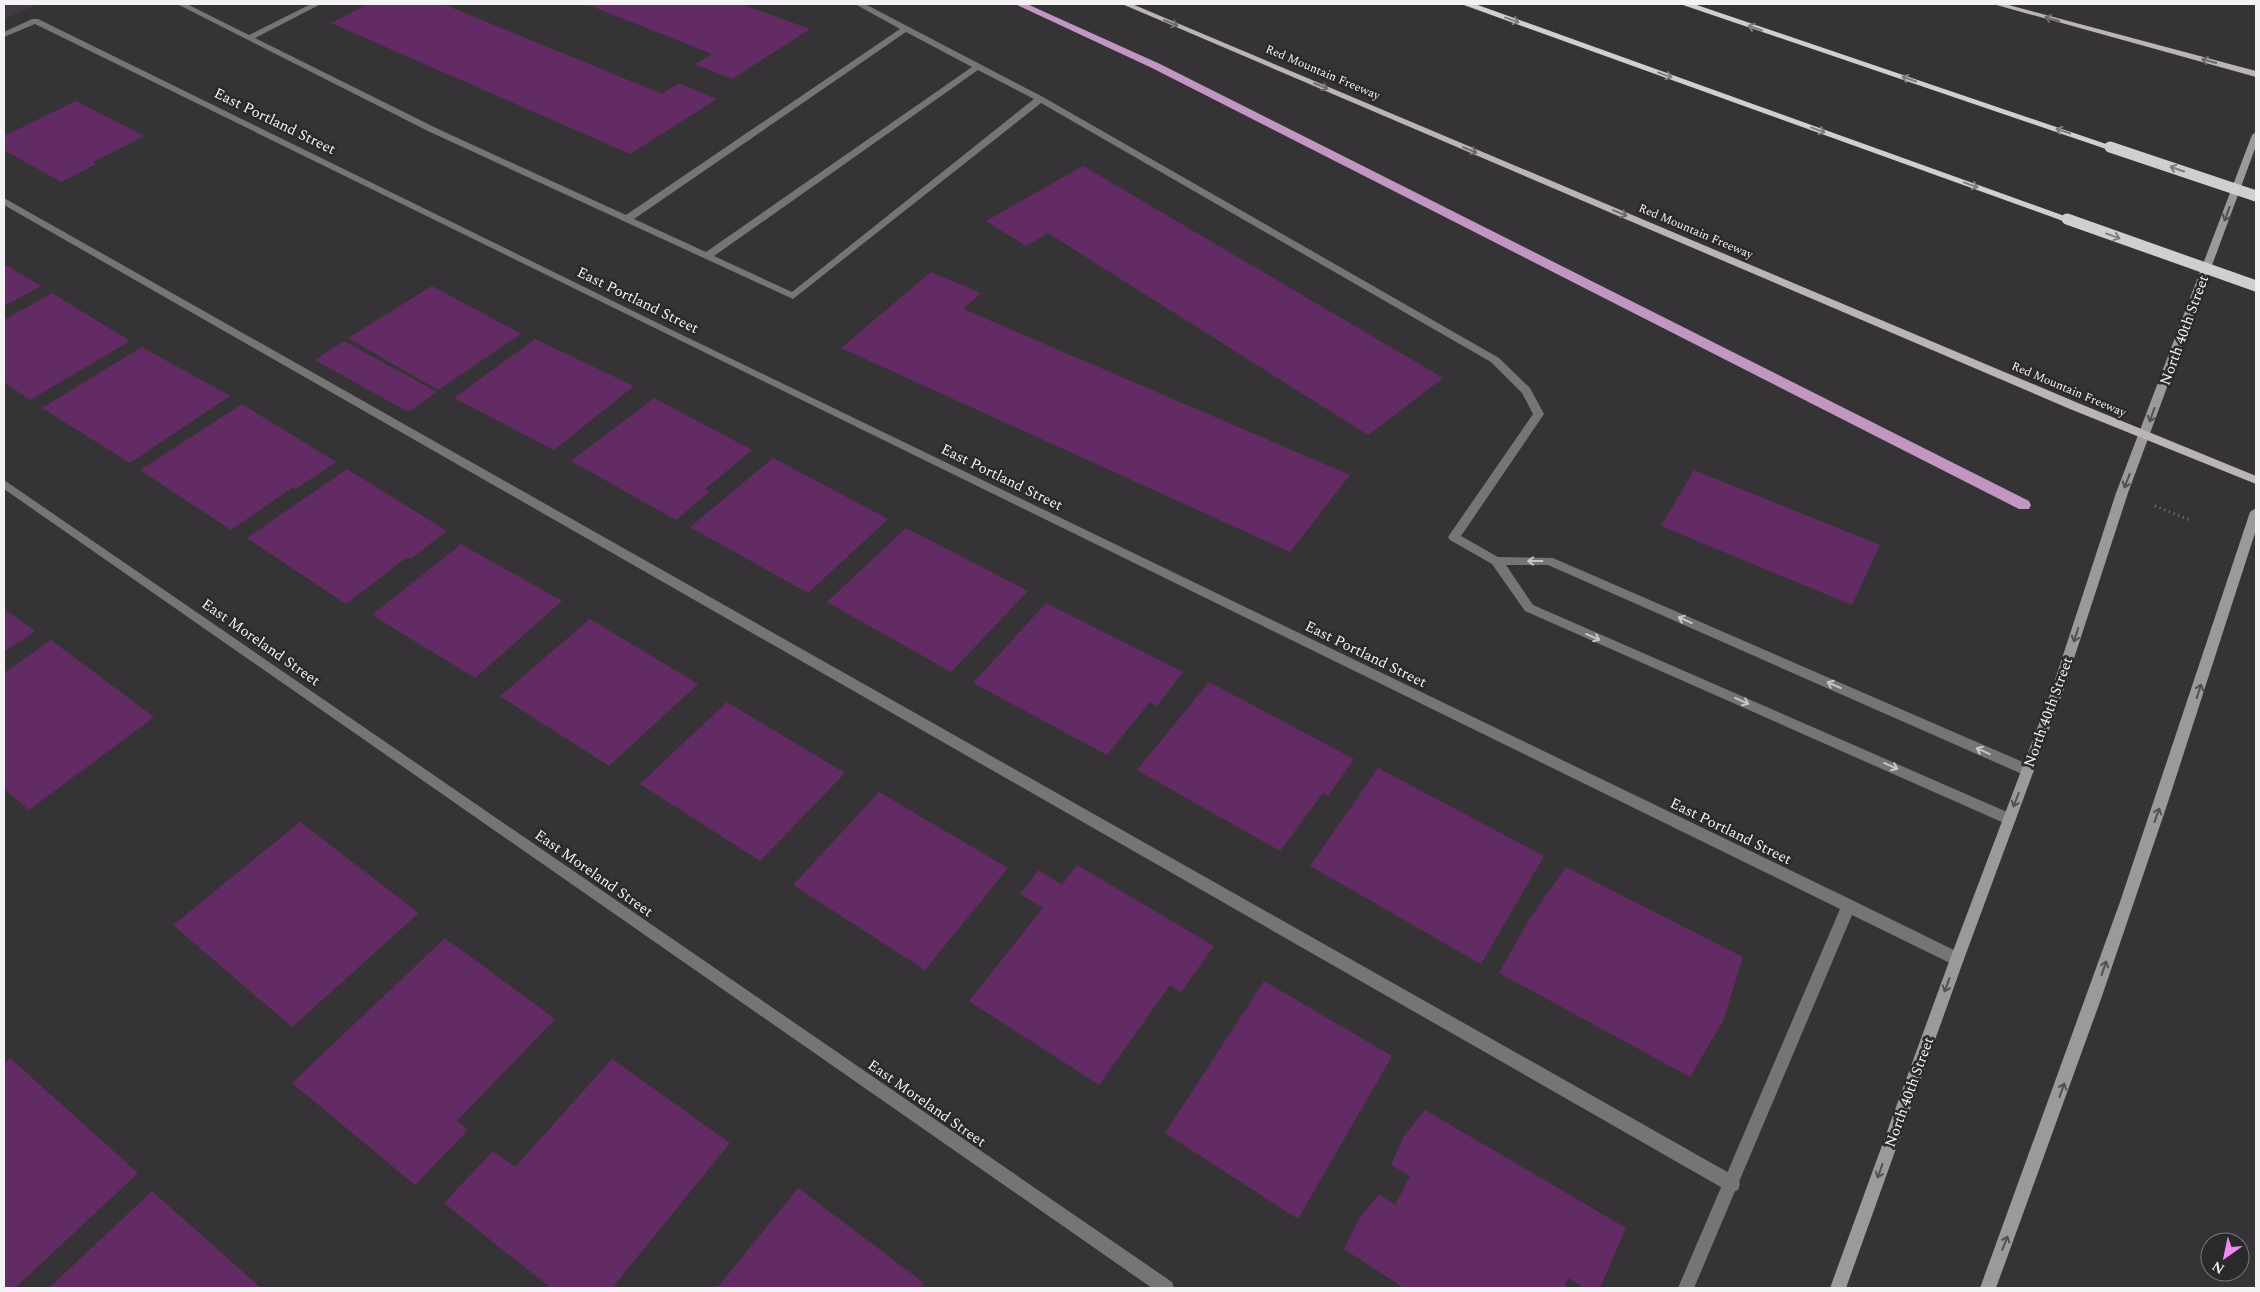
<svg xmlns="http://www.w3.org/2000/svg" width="2260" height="1292" viewBox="0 0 2260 1292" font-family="Spectral,serif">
	<rect width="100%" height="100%" fill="#363336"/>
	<!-- built -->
	<path fill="#423a42" d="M 4,4 L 38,4 L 4,19 Z"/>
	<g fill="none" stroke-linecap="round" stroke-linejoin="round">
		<!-- stream -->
		<path fill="#c196c0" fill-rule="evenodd" d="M 1015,4 L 1027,4 L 1160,64 L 2029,501 L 2031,505 L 2029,509 L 2019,509 L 1152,68 Z"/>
	</g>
	<!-- building -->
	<path fill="#622b63" d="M 368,4 L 443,4 L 662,94 L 679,83 L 717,99 L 630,154 L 331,23 Z
		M 586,4 L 741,4 L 810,29 L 732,79 L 695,64 L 712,54 Z
		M 76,101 L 144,136 L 93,162 L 96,164 L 61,182 L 4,150 L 4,136 Z
		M 1083,166 L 1443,378 L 1368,435 L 1048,233 L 1026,246 L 986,221 Z
		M 4,264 L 41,286 L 4,306 Z
		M 931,272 L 981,293 L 963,309 L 1350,475 L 1290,552 L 841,348 Z
		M 432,286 L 521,334 L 438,390 L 348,338 Z
		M 52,293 L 130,341 L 30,400 L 4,382 L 4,320 Z
		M 535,339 L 634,386 L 554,450 L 454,398 Z
		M 344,341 L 437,392 L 408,412 L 315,360 Z
		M 142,347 L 230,396 L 130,463 L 42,408 Z
		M 654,398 L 752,450 L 705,489 L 710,491 L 676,520 L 571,461 Z
		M 242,404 L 336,462 L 296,489 L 293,487 L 231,530 L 140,470 Z
		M 773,458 L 888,519 L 808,593 L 690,527 Z
		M 347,469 L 447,531 L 410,559 L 407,557 L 346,604 L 247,538 Z
		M 1694,470 L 1880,545 L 1852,605 L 1661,526 Z
		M 906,528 L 1028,591 L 951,672 L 827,602 Z
		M 461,544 L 562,601 L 475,678 L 372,615 Z
		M 1046,603 L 1183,672 L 1157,706 L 1150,702 L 1107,755 L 973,683 Z
		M 4,609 L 35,631 L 4,652 Z
		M 590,619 L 698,684 L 609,766 L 500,696 Z
		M 51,640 L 154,717 L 29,810 L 4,789 L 4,673 Z
		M 1209,682 L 1354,759 L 1328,796 L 1323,793 L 1280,851 L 1137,770 Z
		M 727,702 L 845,773 L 760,861 L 640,784 Z
		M 1378,768 L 1544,856 L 1481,964 L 1310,866 Z
		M 879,792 L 1008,868 L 925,970 L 793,885 Z
		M 300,822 L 419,913 L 292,1027 L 173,925 Z
		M 1077,865 L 1214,946 L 1181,992 L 1170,985 L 1099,1085 L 969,1001 L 1043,908 L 1020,894 L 1039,870 L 1062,885 Z
		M 1566,867 L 1743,957 L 1723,1021 L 1690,1077 L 1499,973 L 1530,918 Z
		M 445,938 L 555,1019 L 457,1121 L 468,1130 L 415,1185 L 292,1083 Z
		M 1264,981 L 1392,1056 L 1298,1219 L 1165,1133 Z
		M 10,1058 L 138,1173 L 15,1288 L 4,1288 L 4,1064 Z
		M 612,1059 L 730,1143 L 612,1288 L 551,1288 L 444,1203 L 493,1151 L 515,1167 Z
		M 1425,1110 L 1626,1228 L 1600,1288 L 1585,1288 L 1568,1278 L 1564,1288 L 1404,1288 L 1344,1249 L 1359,1219 L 1379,1194 L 1395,1205 L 1410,1176 L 1391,1165 L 1404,1136 Z
		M 798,1188 L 924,1283 L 920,1288 L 717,1288 Z
		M 152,1191 L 261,1288 L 49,1288 Z"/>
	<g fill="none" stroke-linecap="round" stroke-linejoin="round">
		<!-- path -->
		<path stroke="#7c7a7c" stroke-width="3" stroke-dasharray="1 4" stroke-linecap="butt" d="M 2155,506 L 2190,520"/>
		<!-- service -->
		<path fill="#767576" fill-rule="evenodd" d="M 177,4 L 187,4 L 249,35 L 311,4 L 321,4 L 255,38 L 436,128 L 626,215 L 900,29 L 855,4 L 865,4 L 1043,97 L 1499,358 L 1530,388 L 1544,414 L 1461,536 L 1498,557 L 1553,558 L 2032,766 L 2034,770 L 2032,774 L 2027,776 L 2022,774 L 1548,565 L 1506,565 L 1533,605 L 2014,815 L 2016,819 L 2014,823 L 2009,825 L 2004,823 L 1525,611 L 1492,564 L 1450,540 L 1448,537 L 1533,414 L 1522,393 L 1491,362 L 1041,103 L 793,299 L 430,132 ZM 906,32 L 972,67 L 706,252 L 634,219 ZM 978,70 L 1034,99 L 792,292 L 714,256 Z
			M 4,198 L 1738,1178 L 1740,1184 L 1738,1190 L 1732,1192 L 1726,1190 L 4,205 Z"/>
		<!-- minor -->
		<path fill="#767576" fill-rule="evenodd" d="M 32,19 L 38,19 L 676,332 L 1854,901 L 1962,954 L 1964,959 L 1962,964 L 1957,966 L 1952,964 L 1852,915 L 1694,1288 L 1678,1288 L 1840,909 L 35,24 L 4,37 L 4,32 Z
			M 4,480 L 1172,1282 L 1174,1288 L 1152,1288 L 4,489 Z"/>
		<!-- secondary -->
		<path fill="#9b999b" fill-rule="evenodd" d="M 2256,132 L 2256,146 L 2128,493 L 2064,689 L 1964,959 L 1846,1288 L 1830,1288 L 1950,959 L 2052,689 L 2116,493 L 2252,135 Z
			M 2256,508 L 2256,530 L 2167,805 L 2101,999 L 1996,1288 L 1980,1288 L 2120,902 L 2250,512 Z"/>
		<!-- primary -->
		<path fill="#b8b4b7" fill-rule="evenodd" d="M 1122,4 L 1132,4 L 2078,403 L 2256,476 L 2256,484 L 2070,409 Z
			M 1993,4 L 2005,4 L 2256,71 L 2256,77 Z"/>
		<!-- motorway -->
		<path fill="#d1ced1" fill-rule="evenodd" d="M 1461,4 L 1475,4 L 2073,219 L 2071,221 L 2063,221 Z
			M 1680,4 L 1694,4 L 2115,147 L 2114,149 L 2106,149 Z"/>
		<!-- motorway-bridge -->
		<path stroke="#d1ced1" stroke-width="11" d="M 2110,147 L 2256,196
			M 2067,219 L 2256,286"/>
	</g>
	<!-- one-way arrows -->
	<defs><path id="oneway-shaft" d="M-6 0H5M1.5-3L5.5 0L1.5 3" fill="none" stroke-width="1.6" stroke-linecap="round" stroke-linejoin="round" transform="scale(1.25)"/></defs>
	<g stroke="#6b686b">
		<use href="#oneway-shaft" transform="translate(2052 19) rotate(-165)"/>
		<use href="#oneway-shaft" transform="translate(1171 23) rotate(23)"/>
		<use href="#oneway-shaft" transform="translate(2209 61) rotate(-165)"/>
		<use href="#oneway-shaft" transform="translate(1321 86) rotate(23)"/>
		<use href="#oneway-shaft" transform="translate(1470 150) rotate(23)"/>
		<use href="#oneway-shaft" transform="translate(1620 213) rotate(23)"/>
	</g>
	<g stroke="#7e7c7e">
		<use href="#oneway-shaft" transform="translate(1512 20) rotate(20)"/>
		<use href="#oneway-shaft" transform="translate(1755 28) rotate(-161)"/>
		<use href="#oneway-shaft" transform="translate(1665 75) rotate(20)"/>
		<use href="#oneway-shaft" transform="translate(1909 79) rotate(-161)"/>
		<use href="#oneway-shaft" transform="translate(1818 130) rotate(20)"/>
		<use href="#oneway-shaft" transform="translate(2063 131) rotate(-161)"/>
		<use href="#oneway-shaft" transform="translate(2177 169) rotate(-161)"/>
		<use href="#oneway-shaft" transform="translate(1971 185) rotate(20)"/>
		<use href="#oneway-shaft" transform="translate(2113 236) rotate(20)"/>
	</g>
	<g stroke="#535053">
		<use href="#oneway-shaft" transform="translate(2227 214) rotate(110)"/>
		<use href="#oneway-shaft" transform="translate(2152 415) rotate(110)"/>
		<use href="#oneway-shaft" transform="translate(2127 481) rotate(111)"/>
		<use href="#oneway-shaft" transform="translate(2076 635) rotate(108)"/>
		<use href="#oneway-shaft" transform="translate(2199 691) rotate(-72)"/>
		<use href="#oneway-shaft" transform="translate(2016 800) rotate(111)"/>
		<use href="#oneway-shaft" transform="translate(2157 815) rotate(-71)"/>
		<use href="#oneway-shaft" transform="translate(2104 968) rotate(-71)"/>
		<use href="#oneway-shaft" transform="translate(1947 985) rotate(110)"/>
		<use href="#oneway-shaft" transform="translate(2062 1090) rotate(-70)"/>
		<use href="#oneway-shaft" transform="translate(1880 1171) rotate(110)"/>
		<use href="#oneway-shaft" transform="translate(2005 1243) rotate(-69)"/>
	</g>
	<g stroke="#c8c6c8">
		<use href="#oneway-shaft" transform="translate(1535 561) rotate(-180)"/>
		<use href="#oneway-shaft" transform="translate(1685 620) rotate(-156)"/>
		<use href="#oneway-shaft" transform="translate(1593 637) rotate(24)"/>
		<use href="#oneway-shaft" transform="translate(1834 685) rotate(-156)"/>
		<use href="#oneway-shaft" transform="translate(1742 701) rotate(24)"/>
		<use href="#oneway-shaft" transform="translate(1983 751) rotate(-156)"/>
		<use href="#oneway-shaft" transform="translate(1891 766) rotate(24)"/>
	</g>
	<g text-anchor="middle" stroke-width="5" stroke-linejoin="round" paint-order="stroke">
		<!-- far-street labels -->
		<g font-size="12" fill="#f4f2f4" stroke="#2c292c">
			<text transform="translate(1323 72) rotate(23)" y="4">Red Mountain Freeway</text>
			<text transform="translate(1696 231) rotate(23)" y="4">Red Mountain Freeway</text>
			<text transform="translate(2069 389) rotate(23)" y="4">Red Mountain Freeway</text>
		</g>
		<!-- street labels -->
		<g font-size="15" fill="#f4f2f4" stroke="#2c292c">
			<text transform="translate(275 121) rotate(26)" y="5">East Portland Street</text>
			<text transform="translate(638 300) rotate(26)" y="5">East Portland Street</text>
			<text transform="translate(2184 330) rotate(-70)" y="5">North 40th Street</text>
			<text transform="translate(1002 477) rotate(26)" y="5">East Portland Street</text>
			<text transform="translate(261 642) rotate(35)" y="5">East Moreland Street</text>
			<text transform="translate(1366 654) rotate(26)" y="5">East Portland Street</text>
			<text transform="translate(2048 712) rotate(-70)" y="5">North 40th Street</text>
			<text transform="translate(1731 831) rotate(26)" y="5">East Portland Street</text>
			<text transform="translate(594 873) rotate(35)" y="5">East Moreland Street</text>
			<text transform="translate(1909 1092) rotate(-70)" y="5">North 40th Street</text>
			<text transform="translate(927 1103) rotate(35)" y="5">East Moreland Street</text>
		</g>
	</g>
	<!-- border -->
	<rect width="2260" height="1292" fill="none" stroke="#f4f2f4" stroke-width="10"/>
	<!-- north arrow -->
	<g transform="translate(2225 1257) rotate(213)"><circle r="24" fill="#2c292c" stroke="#7c797c"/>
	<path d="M0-4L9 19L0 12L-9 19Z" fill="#f28af2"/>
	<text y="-8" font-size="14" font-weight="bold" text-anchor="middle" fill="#f4f2f4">N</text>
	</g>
</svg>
